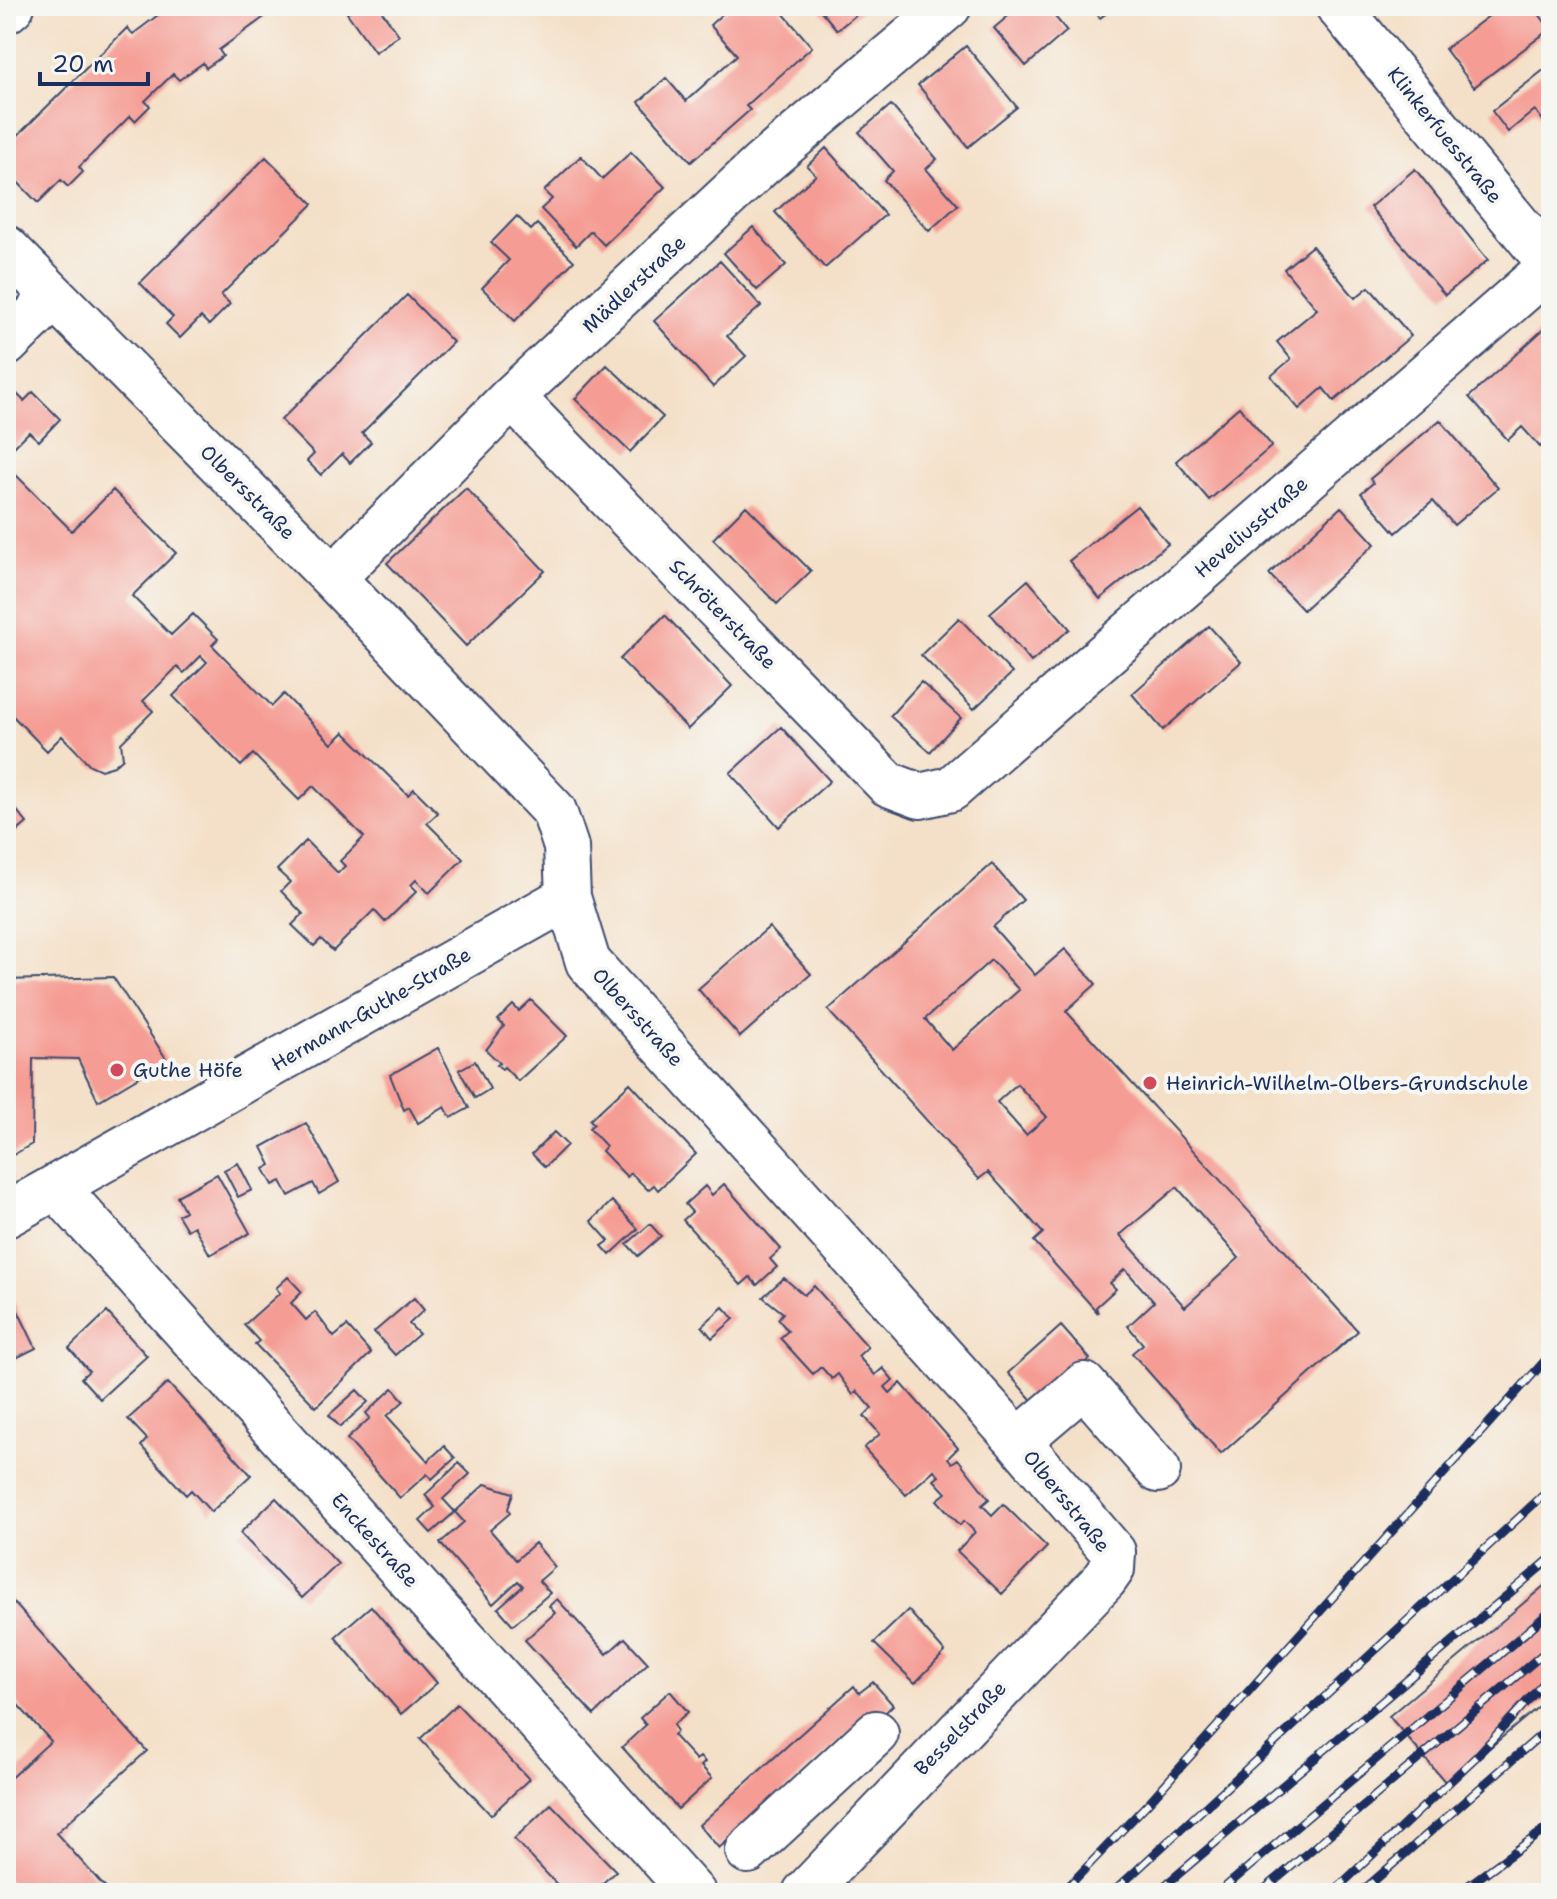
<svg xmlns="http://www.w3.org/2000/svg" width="1557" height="1899" viewBox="0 0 1557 1899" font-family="'Shantell Sans',sans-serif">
	<rect width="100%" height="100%" fill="#f6f6f2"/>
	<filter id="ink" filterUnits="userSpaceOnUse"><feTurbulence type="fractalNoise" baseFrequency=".0125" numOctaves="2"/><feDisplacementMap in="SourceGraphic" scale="16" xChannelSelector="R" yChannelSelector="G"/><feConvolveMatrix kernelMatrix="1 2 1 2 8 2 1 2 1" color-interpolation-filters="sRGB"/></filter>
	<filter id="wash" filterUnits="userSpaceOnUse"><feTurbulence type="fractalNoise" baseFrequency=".006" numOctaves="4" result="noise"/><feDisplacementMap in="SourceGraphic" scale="32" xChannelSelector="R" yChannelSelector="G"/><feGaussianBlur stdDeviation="1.8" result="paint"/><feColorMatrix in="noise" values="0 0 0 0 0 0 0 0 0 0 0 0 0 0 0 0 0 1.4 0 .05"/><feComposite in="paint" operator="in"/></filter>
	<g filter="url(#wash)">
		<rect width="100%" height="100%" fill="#f4e0c8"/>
		<g id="blocks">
			<!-- building -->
			<path fill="#f59d94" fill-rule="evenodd" d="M 170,6 L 291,6 L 282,12 L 278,7 L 219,50 L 223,56 L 206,68 L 203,63 L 179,80 L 173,74 L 145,101 L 150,106 L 135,121 L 130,116 L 79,167 L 83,172 L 68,187 L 61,180 L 38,203 L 6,170 L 6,147 L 127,28 L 133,34 Z
				M 356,6 L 378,6 L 399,35 L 375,52 L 347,13 Z
				M 731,6 L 777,6 L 812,47 L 746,106 L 750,110 L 691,162 L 639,102 L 666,78 L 686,101 L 737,55 L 710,25 Z
				M 817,6 L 867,6 L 837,30 Z
				M 1020,6 L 1046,6 L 1067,31 L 1026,66 L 994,28 Z
				M 1091,6 L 1115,6 L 1100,18 Z
				M 1502,6 L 1533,6 L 1550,29 L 1474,87 L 1445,49 Z
				M 966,46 L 1017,107 L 968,147 L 918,85 Z
				M 1551,64 L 1551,131 L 1535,110 L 1508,132 L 1492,111 Z
				M 891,105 L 937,159 L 926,169 L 958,205 L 929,231 L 884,180 L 893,171 L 859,132 Z
				M 826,148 L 885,215 L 825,268 L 775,212 L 816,175 L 807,166 Z
				M 631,152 L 665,187 L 604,245 L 591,231 L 576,246 L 541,209 L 552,199 L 544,191 L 581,156 L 602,179 Z
				M 266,157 L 313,204 L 221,295 L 230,304 L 209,325 L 201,317 L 180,338 L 166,324 L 173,317 L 140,283 Z
				M 1415,169 L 1488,260 L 1445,295 L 1370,207 Z
				M 517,216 L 531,230 L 537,224 L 574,261 L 515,321 L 482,288 L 509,260 L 491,243 Z
				M 753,227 L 786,265 L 757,290 L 724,253 Z
				M 1312,246 L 1355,298 L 1369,287 L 1411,336 L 1334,401 L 1323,388 L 1299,409 L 1271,376 L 1291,359 L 1277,342 L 1317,309 L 1284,269 Z
				M 720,261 L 761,306 L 727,336 L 746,356 L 713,387 L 654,321 Z
				M 407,295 L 453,342 L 362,433 L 371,442 L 350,463 L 342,454 L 321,475 L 307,461 L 314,454 L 281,420 Z
				M 1546,327 L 1551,332 L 1551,437 L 1540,447 L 1522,427 L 1508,440 L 1469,397 Z
				M 607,365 L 663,417 L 630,452 L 575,399 Z
				M 9,386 L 24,401 L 33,392 L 60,419 L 39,441 L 29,432 L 6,455 Z
				M 1239,407 L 1272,446 L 1209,500 L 1176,461 Z
				M 1440,420 L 1498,488 L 1454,525 L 1433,501 L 1396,533 L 1361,493 L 1373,483 L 1370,479 Z
				M 6,465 L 72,531 L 113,490 L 176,553 L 132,596 L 171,635 L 193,614 L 218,639 L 212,645 L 272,706 L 284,694 L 332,744 L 344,732 L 408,795 L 414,789 L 438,813 L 427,823 L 463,859 L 429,893 L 416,880 L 411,885 L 417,891 L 385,922 L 374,910 L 333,951 L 321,939 L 314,946 L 292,925 L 303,914 L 281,891 L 290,882 L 277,870 L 306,841 L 338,873 L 345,866 L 340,861 L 364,837 L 313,786 L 299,800 L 253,754 L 241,766 L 173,696 L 207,662 L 201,656 L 184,673 L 177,667 L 143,701 L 153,711 L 121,743 L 123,758 L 114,766 L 101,770 L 90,765 L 62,736 L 47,751 L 6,709 Z
				M 466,488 L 545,571 L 466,646 L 387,563 Z
				M 746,506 L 811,571 L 777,604 L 713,539 Z
				M 1137,506 L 1168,544 L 1100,599 L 1069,561 Z
				M 1341,507 L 1375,544 L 1303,610 L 1269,574 Z
				M 1028,580 L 1070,629 L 1031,662 L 990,613 Z
				M 665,615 L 732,686 L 688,729 L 620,659 Z
				M 959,618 L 1012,673 L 974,709 L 921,655 Z
				M 1209,626 L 1241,662 L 1163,730 L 1132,694 Z
				M 921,682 L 961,718 L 930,752 L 890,716 Z
				M 781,727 L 830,781 L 779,827 L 730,773 Z
				M 6,797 L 27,823 L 6,841 Z
				M 992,864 L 1023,900 L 993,927 L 1035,975 L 1065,949 L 1096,984 L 1066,1011 L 1358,1331 L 1221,1454 L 1132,1353 L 1143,1344 L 1128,1326 L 1154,1302 L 1125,1269 L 1110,1283 L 1116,1289 L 1096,1307 L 1098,1313 L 1034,1241 L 1043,1233 L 988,1172 L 979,1179 L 828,1010 ZM 991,960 L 1019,990 L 952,1050 L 925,1019 ZM 1017,1084 L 1047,1117 L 1026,1135 L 997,1102 ZM 1177,1187 L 1239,1258 L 1185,1307 L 1120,1235 Z
				M 769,927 L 811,974 L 740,1037 L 698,989 Z
				M 113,977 L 167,1060 L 98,1101 L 78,1059 L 33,1058 L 32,1144 L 6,1159 L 6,980 Z
				M 531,1000 L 567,1036 L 518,1081 L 504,1067 L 502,1069 L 497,1065 L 500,1063 L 486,1050 L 504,1026 L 498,1020 L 513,1005 L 519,1011 Z
				M 438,1048 L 469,1108 L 451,1118 L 445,1107 L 418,1123 L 409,1107 L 404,1110 L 390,1075 Z
				M 475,1061 L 490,1089 L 475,1098 L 459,1070 Z
				M 630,1083 L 696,1154 L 658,1190 L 654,1185 L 648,1190 L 631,1173 L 627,1177 L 602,1151 L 606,1146 L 589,1128 L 594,1124 L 590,1120 Z
				M 306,1123 L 339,1182 L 319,1194 L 313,1183 L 289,1196 L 281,1181 L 273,1185 L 264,1169 L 271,1165 L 262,1147 Z
				M 554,1132 L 567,1145 L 545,1167 L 532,1154 Z
				M 238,1163 L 252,1190 L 238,1197 L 224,1170 Z
				M 217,1174 L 250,1233 L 210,1255 L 194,1226 L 187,1230 L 178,1215 L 185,1211 L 177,1196 Z
				M 724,1184 L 781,1249 L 770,1259 L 777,1267 L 757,1285 L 750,1277 L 741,1285 L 683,1220 L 692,1212 L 685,1204 L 705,1186 L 712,1195 Z
				M 612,1201 L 638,1229 L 610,1255 L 602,1246 L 609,1241 L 591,1221 Z
				M 650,1224 L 661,1236 L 638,1256 L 627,1244 Z
				M 288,1277 L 302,1292 L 291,1303 L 306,1320 L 315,1312 L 334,1337 L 347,1326 L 371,1353 L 316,1407 L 255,1344 L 259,1341 L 244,1325 L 280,1293 L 276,1288 Z
				M 784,1278 L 804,1295 L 814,1286 L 868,1347 L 858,1356 L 875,1375 L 883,1368 L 893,1380 L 885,1387 L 890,1393 L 901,1383 L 958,1448 L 948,1458 L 952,1463 L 958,1459 L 989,1499 L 982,1505 L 992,1515 L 1003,1504 L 1047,1547 L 1002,1594 L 957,1551 L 975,1532 L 964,1521 L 960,1525 L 937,1500 L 946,1493 L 934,1480 L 939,1476 L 934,1470 L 906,1495 L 864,1448 L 880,1434 L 864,1416 L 872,1408 L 857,1391 L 853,1395 L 838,1374 L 832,1379 L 821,1367 L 813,1374 L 780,1338 L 788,1331 L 778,1319 L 783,1313 L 763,1297 Z
				M 9,1292 L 36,1348 L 6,1363 L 6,1294 Z
				M 414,1298 L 424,1310 L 409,1324 L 419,1334 L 395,1355 L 374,1332 Z
				M 723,1307 L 734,1319 L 712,1338 L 702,1326 Z
				M 107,1312 L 147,1356 L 100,1399 L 81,1378 L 89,1371 L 69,1348 Z
				M 1061,1326 L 1090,1359 L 1037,1406 L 1008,1373 Z
				M 168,1383 L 251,1475 L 211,1512 L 191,1490 L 186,1495 L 141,1446 L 147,1439 L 128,1419 Z
				M 393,1388 L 404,1401 L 387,1416 L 428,1461 L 444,1446 L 455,1458 L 432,1479 L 427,1474 L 400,1498 L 347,1439 L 370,1418 L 366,1413 Z
				M 357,1390 L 368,1402 L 340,1427 L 329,1415 Z
				M 459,1463 L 470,1474 L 443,1499 L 455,1512 L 485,1484 L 513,1493 L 508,1509 L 510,1513 L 490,1530 L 516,1560 L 535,1543 L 555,1567 L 539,1581 L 550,1593 L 513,1625 L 498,1608 L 523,1586 L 518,1581 L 493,1604 L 440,1543 L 464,1522 L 455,1512 L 431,1533 L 420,1521 L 435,1507 L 425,1495 Z
				M 276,1498 L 338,1564 L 302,1598 L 240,1533 Z
				M 1551,1580 L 1551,1696 L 1447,1784 L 1389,1716 Z
				M 6,1594 L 147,1751 L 56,1833 L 110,1893 L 20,1893 L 6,1878 L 6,1782 L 51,1741 L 6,1692 Z
				M 557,1599 L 607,1654 L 625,1638 L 648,1663 L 594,1715 L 525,1640 L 555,1613 L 549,1606 Z
				M 371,1606 L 437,1683 L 401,1714 L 335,1637 Z
				M 908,1610 L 945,1652 L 915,1683 L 874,1643 Z
				M 873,1682 L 893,1705 L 881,1717 L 875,1710 L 719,1848 L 699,1825 L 854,1686 L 859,1693 Z
				M 670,1691 L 688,1712 L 673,1725 L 677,1731 L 673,1735 L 696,1760 L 700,1757 L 705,1762 L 701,1766 L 712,1778 L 678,1809 L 622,1747 L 646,1725 L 640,1718 Z
				M 457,1704 L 529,1779 L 491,1815 L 420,1739 Z
				M 551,1804 L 616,1871 L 592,1893 L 565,1893 L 514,1839 Z"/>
		</g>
	</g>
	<g filter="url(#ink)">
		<use href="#blocks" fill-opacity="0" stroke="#3c4a6e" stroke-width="2"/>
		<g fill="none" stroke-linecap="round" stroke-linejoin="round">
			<defs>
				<path id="minor" d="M 1338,6 L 1551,265
					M 6,11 L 12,6
					M 6,248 L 333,578 L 554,811 L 566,847 L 568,897 L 588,962 L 1018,1441 L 1113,1552 L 1112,1569 L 1105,1579 L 805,1893
					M 6,344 L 54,297
					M 512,397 L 888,784 L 920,796 L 951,789 L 1551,266
					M 333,578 L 512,397 L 761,165 L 949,6
					M 56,1187 L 693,1893
					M 6,1215 L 568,897
					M 1018,1441 L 1084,1385 L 1158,1470
					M 748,1851 L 876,1733"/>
			</defs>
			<!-- minor casing -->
			<use href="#minor" stroke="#3c4a6e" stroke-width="48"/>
			<!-- minor -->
			<use href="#minor" stroke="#fff" stroke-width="44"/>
			<defs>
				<path id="rail" d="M 1062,1893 L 1151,1800 L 1551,1354
					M 1112,1893 L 1551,1488
					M 1156,1893 L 1551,1558
					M 1218,1893 L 1551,1611
					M 1260,1893 L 1551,1647
					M 1332,1893 L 1476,1757 L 1551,1675
					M 1360,1893 L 1551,1726
					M 1458,1893 L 1551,1825"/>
			</defs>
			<!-- rail casing -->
			<use href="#rail" stroke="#1b2f5e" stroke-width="9"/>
			<!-- rail -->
			<use href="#rail" stroke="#f6f6f2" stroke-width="6" stroke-dasharray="18" stroke-linecap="butt"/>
		</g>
	</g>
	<!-- markers -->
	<g fill="#d1495b" stroke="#f6f6f2" stroke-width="3">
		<circle cx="117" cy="1070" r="8"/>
		<circle cx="1150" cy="1083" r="8"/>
	</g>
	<g text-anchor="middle" stroke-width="8" stroke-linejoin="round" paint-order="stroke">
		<!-- street labels -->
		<g font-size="20" fill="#1b2f5e" stroke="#f6f6f2">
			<text transform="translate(1445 135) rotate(51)" y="7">Klinkerfuesstraße</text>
			<text transform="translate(634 284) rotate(-43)" y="7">Mädlerstraße</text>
			<text transform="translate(248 492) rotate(45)" y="7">Olbersstraße</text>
			<text transform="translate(1251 527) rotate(-41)" y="7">Heveliusstraße</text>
			<text transform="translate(723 614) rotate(46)" y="7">Schröterstraße</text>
			<text transform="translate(371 1009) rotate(-30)" y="7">Hermann-Guthe-Straße</text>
			<text transform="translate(638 1017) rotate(48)" y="7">Olbersstraße</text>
			<text transform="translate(1067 1501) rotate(51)" y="7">Olbersstraße</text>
			<text transform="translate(375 1540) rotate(48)" y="7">Enckestraße</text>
			<text transform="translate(960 1728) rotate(-46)" y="7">Besselstraße</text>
		</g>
		<!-- poi labels -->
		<g font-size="20" fill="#1b2f5e" stroke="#f6f6f2" text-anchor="start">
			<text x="133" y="1077">Guthe Höfe</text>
			<text x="1166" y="1090">Heinrich-Wilhelm-Olbers-Grundschule</text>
		</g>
	</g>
	<!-- margin -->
	<rect width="1557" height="1899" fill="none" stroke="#f6f6f2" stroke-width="32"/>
	<!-- scale -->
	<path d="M40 72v12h108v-12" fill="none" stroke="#1b2f5e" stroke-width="4"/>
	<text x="52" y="72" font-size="24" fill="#1b2f5e" stroke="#f6f6f2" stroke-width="6" paint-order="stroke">20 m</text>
</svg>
